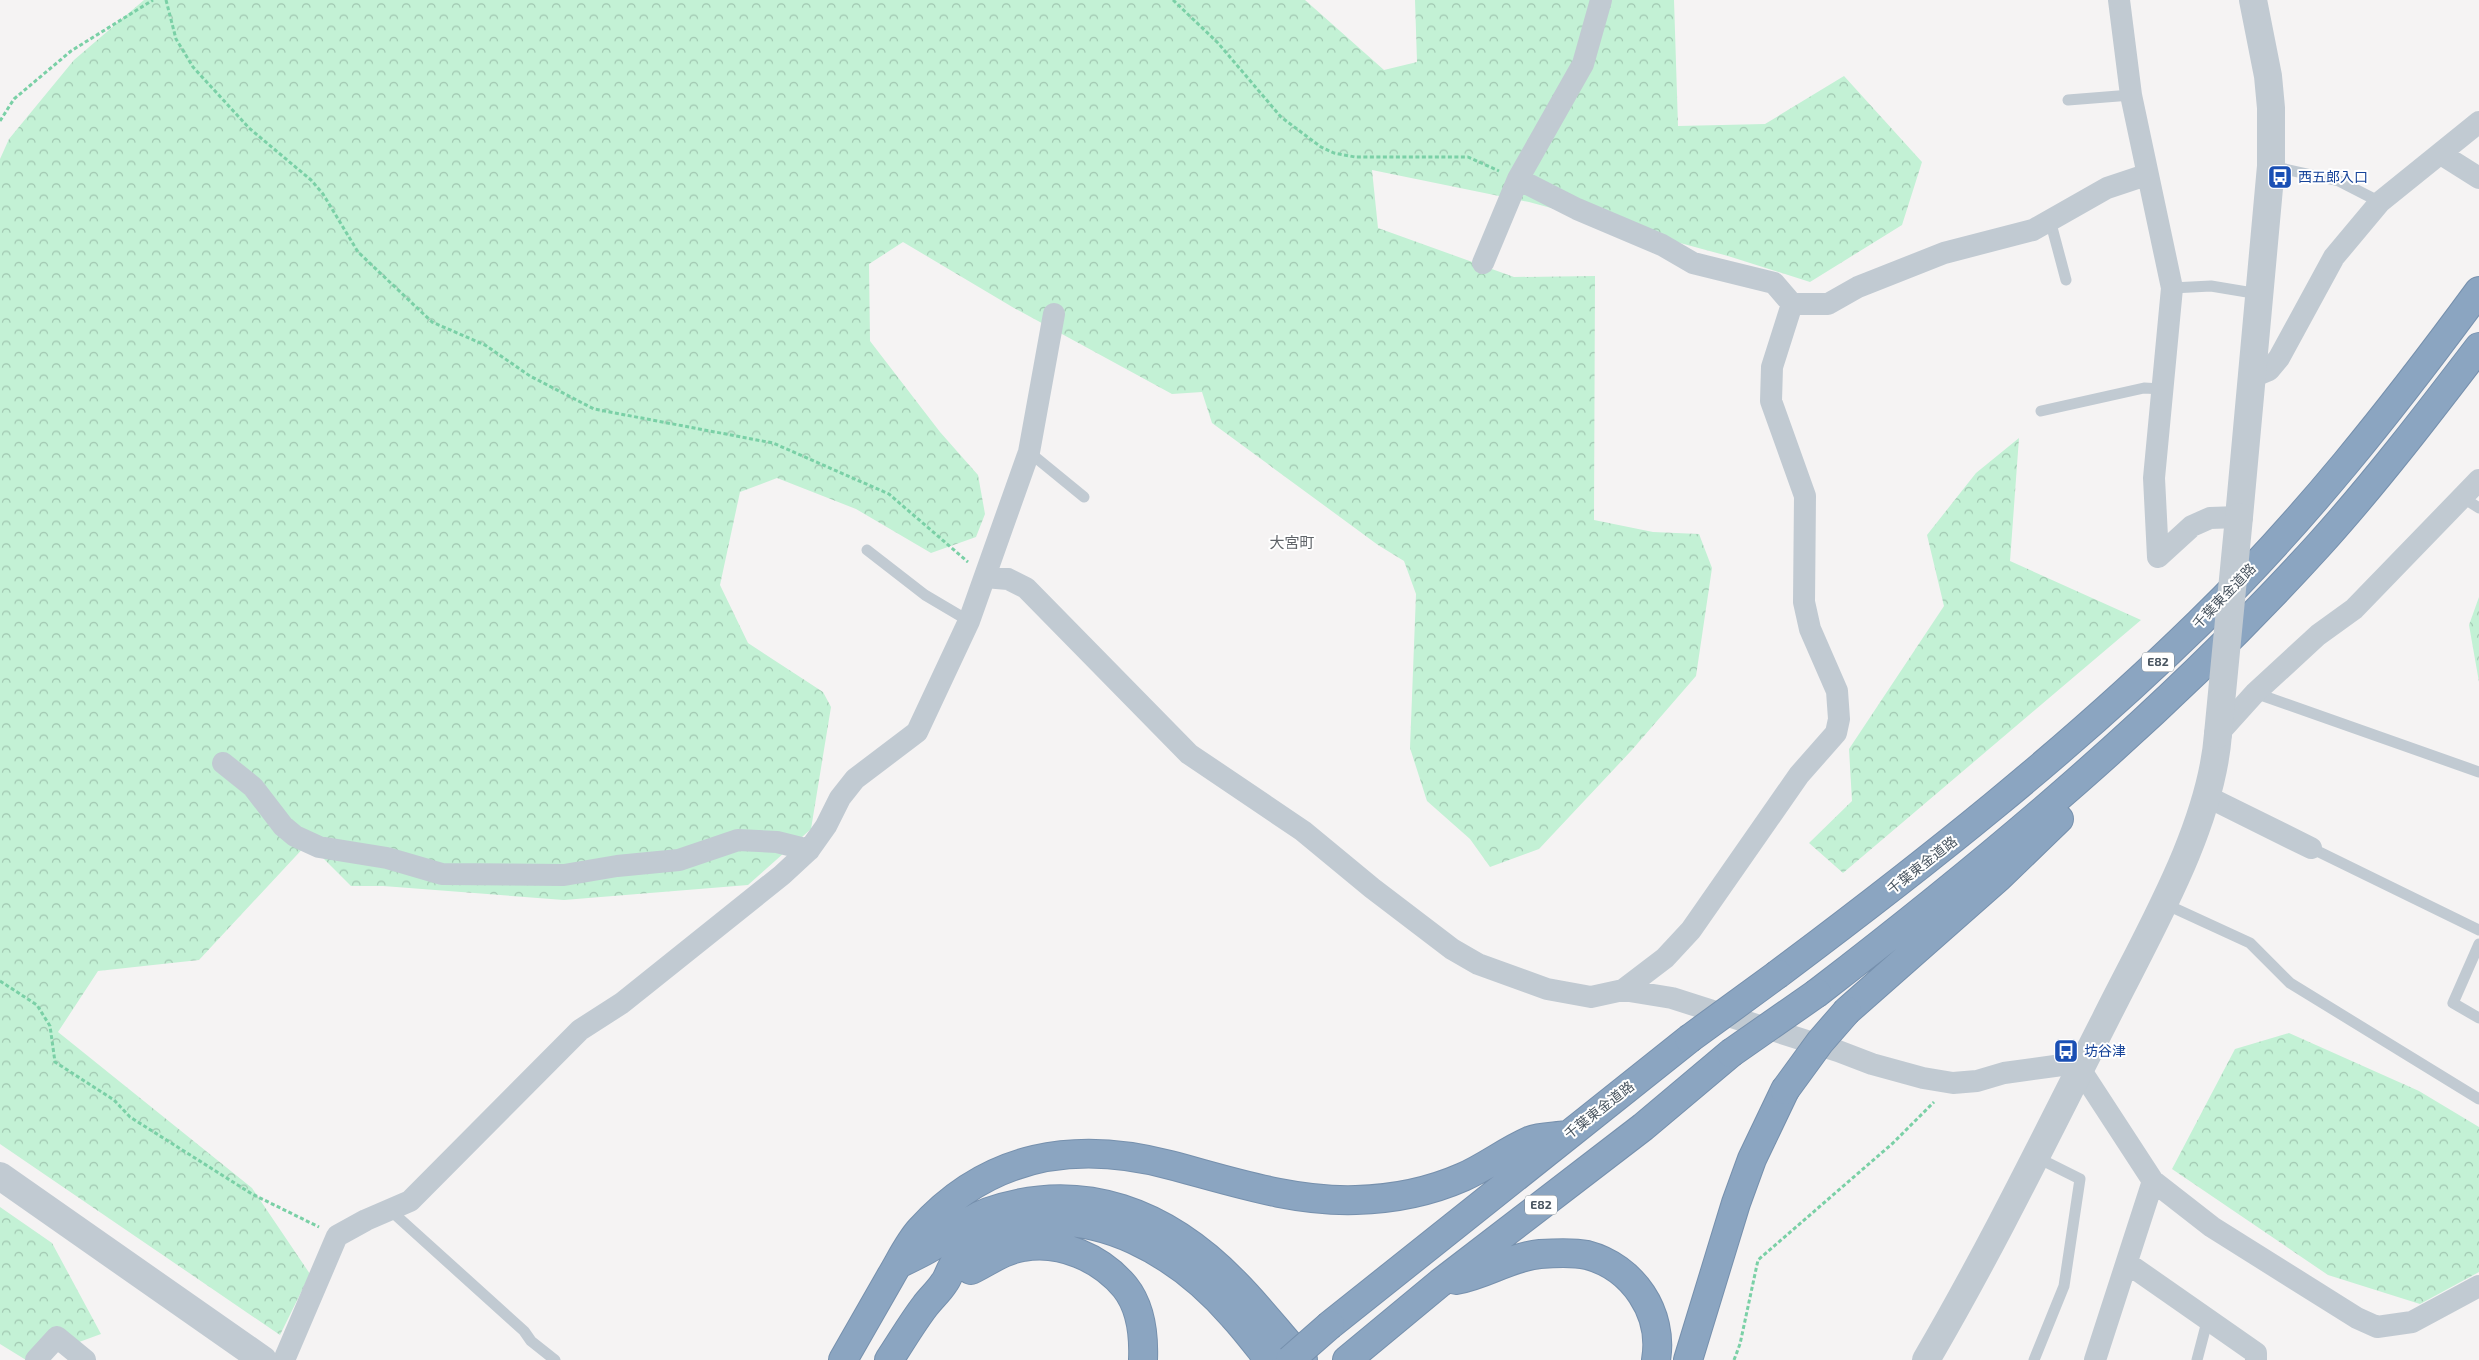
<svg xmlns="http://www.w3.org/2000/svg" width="2479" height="1360" viewBox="0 0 2479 1360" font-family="'Exo 2','Noto Sans JP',sans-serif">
	<defs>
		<pattern id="forest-crowns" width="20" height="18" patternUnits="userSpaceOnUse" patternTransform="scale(1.25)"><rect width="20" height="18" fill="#c3f1d5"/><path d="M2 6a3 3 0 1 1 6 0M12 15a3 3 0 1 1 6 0" fill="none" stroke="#a0c6b0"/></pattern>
	</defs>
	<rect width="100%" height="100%" fill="#f5f3f3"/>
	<!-- forest -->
	<path fill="url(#forest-crowns)" d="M 144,0 L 1305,0 L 1384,70 L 1417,62 L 1415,0 L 1674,0 L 1678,126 L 1765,124 L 1844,76 L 1922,162 L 1902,225 L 1810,282 L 1728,256 L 1529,202 L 1372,170 L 1378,228 L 1514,277 L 1595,276 L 1594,520 L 1653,532 L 1699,534 L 1712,568 L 1696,676 L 1631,751 L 1539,849 L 1490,867 L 1470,839 L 1427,801 L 1410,748 L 1416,594 L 1404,561 L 1378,545 L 1212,423 L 1202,392 L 1172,394 L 1014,308 L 903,242 L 869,264 L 870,341 L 940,432 L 978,475 L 985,514 L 976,537 L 931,553 L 856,509 L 777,478 L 740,492 L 720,585 L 748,643 L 823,692 L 831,707 L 811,829 L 748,885 L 564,900 L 383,886 L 351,886 L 308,843 L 199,960 L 98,971 L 58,1032 L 252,1188 L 310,1274 L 280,1335 L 0,1144 L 0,159 L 9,139 L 74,60 Z
		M 2019,438 L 2010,561 L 2141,620 L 1843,873 L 1809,843 L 1852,801 L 1849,749 L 1944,606 L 1927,535 L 1976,473 Z
		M 2479,597 L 2479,682 L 2469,625 Z
		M 2289,1033 L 2419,1091 L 2479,1127 L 2479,1272 L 2420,1304 L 2328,1275 L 2172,1169 L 2235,1049 Z
		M 0,1207 L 52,1243 L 101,1334 L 30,1360 L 26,1360 L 0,1344 Z"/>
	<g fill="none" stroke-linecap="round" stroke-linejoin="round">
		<defs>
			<path id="motorway" d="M 1778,974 C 1925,864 2068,751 2199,623 C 2303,522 2393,408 2479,291
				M 1817,993 C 1994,857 2167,712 2318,546 C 2375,483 2427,415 2479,347
				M 1847,1011 L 1999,877 L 2059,819
				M 899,1264 C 910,1258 920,1254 930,1248 C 950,1236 966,1220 988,1212 C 1083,1179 1167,1213 1235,1283 C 1259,1307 1280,1335 1303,1360
				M 971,1270 C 988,1262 1003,1250 1023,1247 C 1060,1240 1101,1258 1125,1287 C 1141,1307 1144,1336 1143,1360
				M 1456,1280 C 1485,1275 1510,1257 1540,1254 C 1555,1253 1573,1252 1587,1255 C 1633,1267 1664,1313 1656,1360
				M 1330,1325 L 1689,1039
				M 843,1360 C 859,1332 875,1304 891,1276 C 900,1261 909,1242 920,1230 C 988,1154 1076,1140 1170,1165 C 1231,1181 1292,1202 1356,1200 C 1393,1199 1429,1192 1463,1177 C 1486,1167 1506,1151 1529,1141 C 1540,1136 1555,1137 1566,1135
				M 889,1360 C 901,1342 912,1323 925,1306 C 931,1298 939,1291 944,1283 C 949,1277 950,1268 955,1263 C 969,1247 993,1235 1013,1229 C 1095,1202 1181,1256 1233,1316 C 1246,1330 1257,1345 1269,1360
				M 1347,1360 L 1440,1283 L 1643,1127 L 1731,1053
				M 1688,1360 L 1736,1203 L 1752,1159 L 1785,1090"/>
		</defs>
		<!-- motorway casing -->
		<use href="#motorway" stroke="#7690ad" stroke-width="30"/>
		<!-- path -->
		<path stroke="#7ad0a6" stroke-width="3" stroke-dasharray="4 2.5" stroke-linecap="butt" d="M 166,0 L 176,39 L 193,67 L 249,128 L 311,180 L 323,194 L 358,252 L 432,322 L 485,345 L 530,376 L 594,409 L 773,443 L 889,494 L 968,562
			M 1173,0 L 1218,43 L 1281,117 L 1321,147 L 1334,153 L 1355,157 L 1468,157 L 1499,171
			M 0,121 L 14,99 L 71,51 L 153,0
			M 0,981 L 37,1005 L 50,1026 L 55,1062 L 114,1100 L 130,1117 L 252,1194 L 319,1227
			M 1734,1360 L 1740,1344 L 1758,1260 L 1893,1143 L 1934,1102"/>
		<!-- service -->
		<path stroke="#c1cad2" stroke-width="11" d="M 2068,100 L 2131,95
			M 2271,166 L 2339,181 L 2380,202
			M 2050,220 L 2066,280
			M 2172,288 L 2211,286 L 2259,294
			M 2041,411 L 2144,388 L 2162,389
			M 1029,452 L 1084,497
			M 2462,497 L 2479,508
			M 867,550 L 925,595 L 969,621
			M 2255,693 L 2479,772
			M 2311,848 L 2479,930
			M 2163,903 L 2250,943 L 2290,983 L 2479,1099
			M 2479,944 L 2453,1003 L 2479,1018
			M 390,1210 L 524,1331 L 531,1341 L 555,1360
			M 2034,1360 L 2064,1286 L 2080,1179 L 2036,1157
			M 2197,1360 L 2208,1318"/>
		<!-- minor -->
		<path stroke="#c1cad2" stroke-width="22" d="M 2119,0 L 2131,95 L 2172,288 L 2154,478 L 2158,557
			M 2441,154 L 2479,178
			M 1518,179 L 1577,209 L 1662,245 L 1693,263 L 1774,283 L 1792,304 L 1828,304 L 1858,287 L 1944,253 L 2033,230 L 2107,188 L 2146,175
			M 1483,263 L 1518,179 L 1583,64 L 1601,0
			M 2252,377 L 2269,370 L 2279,358 L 2334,257 L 2380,202 L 2479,122
			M 2158,557 L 2192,526 L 2210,518 L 2239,517
			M 985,577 L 1008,579 L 1026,588 L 1189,754 L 1303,831 L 1372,888 L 1452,949 L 1478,964 L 1547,989 L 1591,997 L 1623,990 L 1672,998 L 1838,1051 L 1872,1064 L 1923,1078 L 1953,1083 L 1977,1081 L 2004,1073 L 2062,1065 L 2080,1069 L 2153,1181 L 2212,1227 L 2357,1318 L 2377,1327 L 2412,1322 L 2479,1286
			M 2218,734 L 2255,693 L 2318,635 L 2354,609 L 2479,480
			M 223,763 L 253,787 L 283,826 L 295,836 L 319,847 L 387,858 L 442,874 L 564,875 L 617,866 L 679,860 L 738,840 L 777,842 L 809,850
			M 2208,797 L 2311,848
			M 1623,990 L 1665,958 L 1691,930 L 1799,775 L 1836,733 L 1839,719 L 1837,691 L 1810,629 L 1804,602 L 1805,496 L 1771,401 L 1772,367 L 1792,304
			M 2127,1263 L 2256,1353 L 2256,1360
			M 36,1360 L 57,1337 L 85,1360
			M 284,1360 L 337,1236 L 366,1220 L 410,1201 L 580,1030 L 622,1003 L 782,875 L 809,850 L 826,826 L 840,798 L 855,779 L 917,732 L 969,621 L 1029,452 L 1054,314
			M 2095,1360 L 2153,1181"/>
		<!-- tertiary -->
		<path stroke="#c1cad2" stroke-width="28" d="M 2239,517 L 2271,166 L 2271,108 L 2268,76 L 2253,0
			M 0,1176 L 263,1360
			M 1926,1360 C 1991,1249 2047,1134 2105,1020 C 2147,935 2211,829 2218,734"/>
		<!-- motorway -->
		<use href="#motorway" stroke="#8ba5c1" stroke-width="28"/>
		<defs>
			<path id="motorway-bridge" d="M 1689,1039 L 1778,974
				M 1731,1053 L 1817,993
				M 1785,1090 L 1820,1042 L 1847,1011
				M 1290,1360 L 1330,1325"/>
		</defs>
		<!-- motorway-bridge casing -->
		<use href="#motorway-bridge" stroke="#7690ad" stroke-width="30" stroke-linecap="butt"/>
		<!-- tertiary-bridge -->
		<path stroke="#c1cad2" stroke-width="28" d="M 2218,734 L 2239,517"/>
		<!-- motorway-bridge -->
		<use href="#motorway-bridge" stroke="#8ba5c1" stroke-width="28"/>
	</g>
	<!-- icons -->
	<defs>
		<symbol id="bus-square" viewBox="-11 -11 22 22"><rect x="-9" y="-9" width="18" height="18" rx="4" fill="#1a4fb4" stroke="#fff"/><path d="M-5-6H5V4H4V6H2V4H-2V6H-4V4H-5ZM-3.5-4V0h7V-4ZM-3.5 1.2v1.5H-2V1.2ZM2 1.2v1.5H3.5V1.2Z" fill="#fff"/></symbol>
	</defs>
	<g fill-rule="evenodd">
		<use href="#bus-square" x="2266" y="163" width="28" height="28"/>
		<use href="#bus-square" x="2052" y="1037" width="28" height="28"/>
	</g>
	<g text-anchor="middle" stroke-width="4" stroke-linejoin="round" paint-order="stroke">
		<!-- shield labels -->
		<g fill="#fff" stroke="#808990" stroke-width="1">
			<rect x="2142" y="652.5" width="32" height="19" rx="4"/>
			<rect x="1525" y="1195.5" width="32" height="19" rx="4"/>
		</g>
		<g font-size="12" font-weight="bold" fill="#4a5661">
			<text x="2158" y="666">E82</text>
			<text x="1541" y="1209">E82</text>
		</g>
		<!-- transit labels -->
		<g font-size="14" fill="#164399" stroke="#fff" text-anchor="start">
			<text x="2298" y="182">西五郎入口</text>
			<text x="2084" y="1056">坊谷津</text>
		</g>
		<!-- street labels -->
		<g font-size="14" fill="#4a5661" stroke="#fff">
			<text transform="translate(2224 596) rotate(-46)" y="5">千葉東金道路</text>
			<text transform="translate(1922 865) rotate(-38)" y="5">千葉東金道路</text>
			<text transform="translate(1599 1110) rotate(-38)" y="5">千葉東金道路</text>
		</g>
		<!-- neighbourhood labels -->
		<g font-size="15" fill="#5f6368" stroke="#fff">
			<text x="1292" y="548">大宮町</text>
		</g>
	</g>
</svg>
